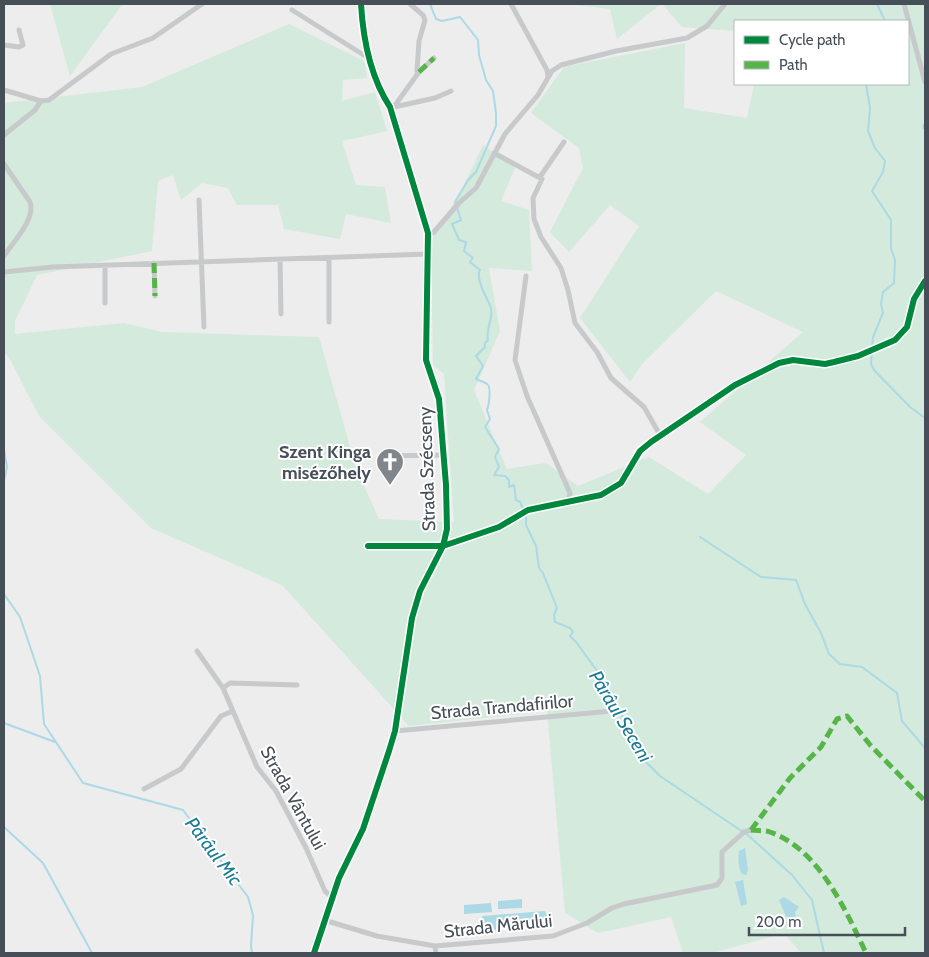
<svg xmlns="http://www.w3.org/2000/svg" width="929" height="957" viewBox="0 0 929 957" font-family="Cabin,sans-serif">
	<rect width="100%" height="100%" fill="#ededed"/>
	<!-- green -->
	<path fill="#d3eadc" d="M 50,4 L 125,4 L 121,6 L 70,76 Z
		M 566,4 L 661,4 L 617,39 L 610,9 Z
		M 662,4 L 925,4 L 925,953 L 801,953 L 784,933 L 713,953 L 683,953 L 671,917 L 598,933 L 565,913 L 547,711 L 409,726 L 282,585 L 151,528 L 39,416 L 11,361 L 4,352 L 4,103 L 142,87 L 289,24 L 364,61 L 367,78 L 343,80 L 342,101 L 375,92 L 387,131 L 342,141 L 356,185 L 385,187 L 391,223 L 346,214 L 340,239 L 284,229 L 278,205 L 237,205 L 228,188 L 202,183 L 181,200 L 173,175 L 158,181 L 152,251 L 37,275 L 15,321 L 15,334 L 124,323 L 162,332 L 319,337 L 356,468 L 379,519 L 454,522 L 444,374 L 433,365 L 431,241 L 463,187 L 483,145 L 515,168 L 501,201 L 529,210 L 532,271 L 489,268 L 500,331 L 474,390 L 507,469 L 546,463 L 578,486 L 649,457 L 708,494 L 746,455 L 700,422 L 803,332 L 716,291 L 642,364 L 630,382 L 580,318 L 639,226 L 610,205 L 569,252 L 550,232 L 583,168 L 579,148 L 531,113 L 564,67 L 685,43 L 684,108 L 747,118 L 754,84 L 908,84 L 908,21 L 735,21 L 735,31 L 682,27 Z"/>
	<!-- water -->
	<path fill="#acd9e5" d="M 745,848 L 748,870 L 746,875 L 742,874 C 738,867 738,858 739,851 Z
		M 743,880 L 747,904 L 741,906 L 735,882 Z
		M 784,897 L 799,907 L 795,912 L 796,921 L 789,923 L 779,900 Z
		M 522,899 L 522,908 L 498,909 L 498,901 Z
		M 491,903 L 492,912 L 464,914 L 464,905 Z
		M 545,911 L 550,922 L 547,926 L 483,931 L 482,916 Z"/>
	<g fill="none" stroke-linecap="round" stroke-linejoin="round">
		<!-- stream -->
		<path stroke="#acd9e5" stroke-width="2" d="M 430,4 L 436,19 L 442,21 L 460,17 L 478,40 L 479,55 L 486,80 L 493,91 L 496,113 L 496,126 L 476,172 L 468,180 L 455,202 L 461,220 L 452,224 L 459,240 L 466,242 L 464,251 L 473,258 L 470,262 L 480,270 C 475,277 486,297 490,305 C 495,317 485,328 488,340 L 485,343 L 485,347 L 476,356 L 483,366 L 476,379 C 479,381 486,382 488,385 C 491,389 489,405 487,410 L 490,419 L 485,427 L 499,449 L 495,457 L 499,467 L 494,475 L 505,476 L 509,480 L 509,487 L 514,485 L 516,500 L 520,502 L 526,515 L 526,525 L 536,546 L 539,568 L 543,573 L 557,608 L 554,615 L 555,622 L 570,628 L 573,632 L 570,636 L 576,642 L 598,672 L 600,679 L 613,694 L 633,742 L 645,761 L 660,776 L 749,836 L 792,875 L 812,900 L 824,953
			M 877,4 L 885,21
			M 866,84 L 870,108 L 868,131 L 875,148 L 885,161 L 883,172 L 872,191 L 891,220 L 891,249 L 895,260 L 894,283 L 883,292 L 881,304 L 883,313 L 873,337 L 871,364 L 874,370 L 910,407 L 925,418
			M 4,450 L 7,467 L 4,481
			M 700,537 L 761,577 L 796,580 L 805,604 L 821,633 L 829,654 L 840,664 L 862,667 L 897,693 L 902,721 L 925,748
			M 4,594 L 20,617 L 40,676 L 44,724 L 83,783 L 183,810 L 248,897 L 253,915 L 251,946 L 252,953
			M 4,723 L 55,742
			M 4,827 L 43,863 L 92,953"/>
		<!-- street -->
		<path stroke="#c7c9cb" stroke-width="5" d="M 511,4 L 547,70 L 548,77
			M 904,4 L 925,82
			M 292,10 L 370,59
			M 4,45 L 19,47 L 23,45 L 19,30
			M 419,72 L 434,58
			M 4,90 L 41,101 L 49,100 L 111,54 L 153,38 L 202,4
			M 394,107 L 435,98 L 451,91
			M 393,108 L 419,72 L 417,71 L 419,41 L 425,20 L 423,15 L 410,4
			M 925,126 L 925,127
			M 4,135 L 35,110 L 41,101
			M 494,153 L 542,179 L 533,198 L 534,219 L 541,237 L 561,268 L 568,290 L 575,323 L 597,352 L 611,378 L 644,407 L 660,435
			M 4,164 L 30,202 C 36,219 13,242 4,256
			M 540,177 L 564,142
			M 199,200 L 204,327
			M 428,233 L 433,233 L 459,203 L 476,188 L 505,134 L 538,95 L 552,71 L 561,65 L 616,51 L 687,38 L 707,26 L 725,4
			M 329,258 L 329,322
			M 280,260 L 281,314
			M 154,263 L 155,296
			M 4,272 L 53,267 L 428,254
			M 526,276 L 515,360 L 527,396 L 570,493 L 568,503
			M 105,303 L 105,265
			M 382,456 L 443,455
			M 368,546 L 443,546 L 499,527 L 528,510 L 601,495 L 621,483 L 640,451 L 651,442 L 735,385 L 779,363 L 793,360 L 825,364 L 834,362 L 858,356 L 895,340 L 907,327 L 914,299 L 925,281
			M 197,651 L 223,688 L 257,767 L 276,791 L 306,848 L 325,891 L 332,897
			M 223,688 L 230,683 L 297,685
			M 395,731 L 612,711
			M 144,789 L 181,769 L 221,716 L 233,711
			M 324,920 L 377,936 L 435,946 L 553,936 L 587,923 L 612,908 L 624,904 L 717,885 L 722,878 L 722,852 L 744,832 L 751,830
			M 435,946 L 436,953"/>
		<!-- secondary -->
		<path stroke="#c8c9cc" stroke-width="7" d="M 314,953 L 339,878 L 363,829 L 389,751 L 395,731 L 412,618 L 420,591 L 443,546 L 447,529 L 446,485 L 439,399 L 426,360 L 428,233 L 390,107 C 371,78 363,38 361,4"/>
		<!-- quiet -->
		<path stroke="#57b448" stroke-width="5" stroke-dasharray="10 5" stroke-linecap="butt" d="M 419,72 L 434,58
			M 154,263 L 155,296
			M 751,830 L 790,778 L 821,747 L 837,719 L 847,716 L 871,746 L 925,801
			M 751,830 C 757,831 765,830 770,832 C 819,849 846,911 866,953"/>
		<defs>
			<path id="cycleway" d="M 368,546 L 443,546 L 499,527 L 528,510 L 601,495 L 621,483 L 640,451 L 651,442 L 735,385 L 779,363 L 793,360 L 825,364 L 834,362 L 858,356 L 895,340 L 907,327 L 914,299 L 925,281
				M 314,953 L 339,878 L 363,829 L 389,751 L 395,731 L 412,618 L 420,591 L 443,546 L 447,529 L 446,485 L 439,399 L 426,360 L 428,233 L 390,107 C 371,78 363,38 361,4"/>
		</defs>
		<!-- cycleway casing -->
		<use href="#cycleway" stroke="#fff" stroke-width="9"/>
		<!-- cycleway -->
		<use href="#cycleway" stroke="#00873e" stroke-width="6"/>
	</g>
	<!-- icons -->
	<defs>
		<symbol id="church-pin" viewBox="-11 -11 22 30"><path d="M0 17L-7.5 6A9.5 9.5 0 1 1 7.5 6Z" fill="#80868c" stroke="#fff"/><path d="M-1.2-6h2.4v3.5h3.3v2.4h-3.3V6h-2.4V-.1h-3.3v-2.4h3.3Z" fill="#fff"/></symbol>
	</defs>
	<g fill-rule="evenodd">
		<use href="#church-pin" x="374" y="446" width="32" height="43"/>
	</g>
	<g text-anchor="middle" stroke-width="4" stroke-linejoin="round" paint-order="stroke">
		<!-- poi labels -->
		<g font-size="18" font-weight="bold" fill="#464f57" stroke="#fff" text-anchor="end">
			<text x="371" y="458">Szent Kinga<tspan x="371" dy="21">misézőhely</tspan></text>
		</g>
		<!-- street labels -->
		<g font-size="18" fill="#464f57" stroke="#fff">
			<text transform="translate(427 469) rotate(-92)" y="6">Strada Szécseny</text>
			<text transform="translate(502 707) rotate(-5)" y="6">Strada Trandafirilor</text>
			<text transform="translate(293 798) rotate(61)" y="6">Strada Vântului</text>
			<text transform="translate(498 926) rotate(-6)" y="6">Strada Mărului</text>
		</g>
		<!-- water labels -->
		<g font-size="19" font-style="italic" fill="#1c7b95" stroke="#fff">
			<text transform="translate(621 716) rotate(59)" y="7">Pârâul Seceni</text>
			<text transform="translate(214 851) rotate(53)" y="7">Pârâul Mic</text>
		</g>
	</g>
	<!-- border -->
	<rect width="929" height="957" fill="none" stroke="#464f57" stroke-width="10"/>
	<!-- legend -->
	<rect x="734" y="20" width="175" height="65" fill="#ffffff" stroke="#b5b9bc"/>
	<rect x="744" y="36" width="25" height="8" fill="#00873e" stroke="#b5b9bc"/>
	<text x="779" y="45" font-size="15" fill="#464f57">Cycle path</text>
	<rect x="744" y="61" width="25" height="8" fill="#57b448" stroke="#b5b9bc"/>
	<text x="779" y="70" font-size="15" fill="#464f57">Path</text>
	<!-- scale -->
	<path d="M749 927v8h156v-8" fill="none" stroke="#464f57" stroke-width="2.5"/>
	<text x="756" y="927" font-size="15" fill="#464f57" stroke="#ffffff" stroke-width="4" paint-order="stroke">200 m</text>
</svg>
